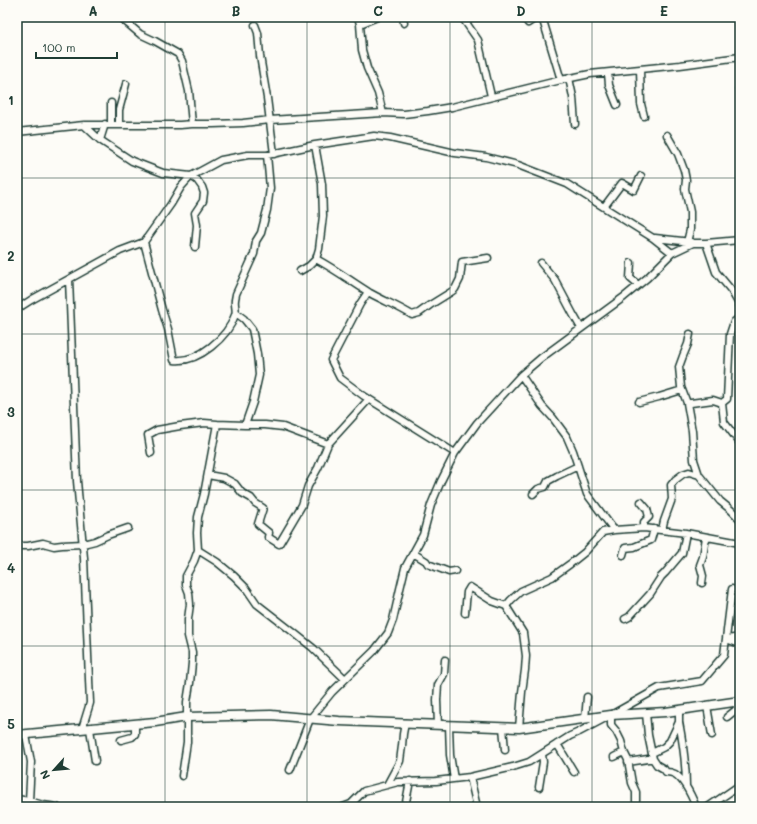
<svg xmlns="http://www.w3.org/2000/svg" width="757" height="824" viewBox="0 0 757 824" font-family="Mali,sans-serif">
	<rect width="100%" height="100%" fill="#fdfcf7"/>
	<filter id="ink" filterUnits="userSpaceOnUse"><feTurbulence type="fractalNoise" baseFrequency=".025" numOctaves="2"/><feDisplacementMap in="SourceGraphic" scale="8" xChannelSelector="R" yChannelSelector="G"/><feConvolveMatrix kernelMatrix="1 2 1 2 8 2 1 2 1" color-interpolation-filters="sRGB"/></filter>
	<g filter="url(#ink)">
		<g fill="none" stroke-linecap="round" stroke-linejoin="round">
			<defs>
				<path id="minor" d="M 120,17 L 140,34 L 155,41 L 178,54 L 182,61 L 189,91 L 192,124
					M 358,17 L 360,24 L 362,50 L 367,68 L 378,93 L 383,113
					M 403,17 L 404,23
					M 462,17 L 478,40 L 491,96
					M 542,17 L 561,80
					M 525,19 L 528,23 L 537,17
					M 360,24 L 377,17
					M 255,25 L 258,33 L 260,56 L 267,98 L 274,154
					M 640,69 L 641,104 L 644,116
					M 608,73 L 609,85 L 617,105
					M 569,78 L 573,97 L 575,124
					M 739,89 L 740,88
					M 111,103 L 111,124
					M 84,125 L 100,140 L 132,161 L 163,173 L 191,176 L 197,180 L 202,187 L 204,193 L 203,201 L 195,213 L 197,225 L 195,247
					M 119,125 L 119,110 L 126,84
					M 17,132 L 84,125 L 180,125 L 192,124 L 213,124 L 243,123 L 270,120 L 383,113 L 404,114 L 428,111 L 452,107 L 561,80 L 590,74 L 680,65 L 740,57
					M 667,135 L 678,154 L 684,170 L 686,180 L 685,189 L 690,212 L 690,230 L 687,242
					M 100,140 L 105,124
					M 604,207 L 622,183 L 634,190 L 641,176
					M 655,238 L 691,242
					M 144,242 L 162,310 L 168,329 L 174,360 C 198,363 228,337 235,315 C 237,310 234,305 235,300 C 235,299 236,295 236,294 L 254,254 L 256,241 L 261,233 L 267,210 L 270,188 L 267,155
					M 706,243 L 716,272 L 731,290 L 740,306
					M 316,259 C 335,269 352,282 370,293 C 384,301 398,306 412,315 L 419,313 L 430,305 L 451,292 L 455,289 L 460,279 L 462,262 L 488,258
					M 541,263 L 555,280 L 573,314 L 581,328
					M 631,263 L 630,278 L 638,285
					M 300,271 L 309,266 L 316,259 L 319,249 L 323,216 L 322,184 L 315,145
					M 69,279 L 77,481 L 84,558 L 90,703 L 82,729
					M 368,292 L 360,304 L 331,360 L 340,378 L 364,396 L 455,453
					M 17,309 L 31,300 L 120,251 L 144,242 L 171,204 L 181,187 L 191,176 L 197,173 L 221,160 L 248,155 L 267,155 L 315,145 L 374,136 L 390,138 L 455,153 L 486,157 L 518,165 L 567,184 L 653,238 L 672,253
					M 690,334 L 688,344 L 683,356 L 679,367 L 681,387 L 687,403 L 692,431 L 694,460 L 699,475 L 720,501 L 731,510 L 740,519
					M 521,375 L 542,406 L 553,418 L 567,437 L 573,451 L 587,494 L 614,530
					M 639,402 L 659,397 L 682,390
					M 687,403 L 691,403 L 713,400 L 722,403 L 727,399 L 730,334 L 734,322 L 740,317
					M 722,403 L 724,422 L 740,443
					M 245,425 L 265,425 L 283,427 L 328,444 L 369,399
					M 151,453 L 148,435 L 157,430 L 180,426 L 204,423 L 217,424
					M 208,475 L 224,478 L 235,484 L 242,493 L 251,498 L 255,503 L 263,508 L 258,524 L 269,533 L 268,537 L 279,544 L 302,505 L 308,486 L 318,468 L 328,444
					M 533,494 L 538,489 L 545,487 L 548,481 L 557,476 L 578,466
					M 641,502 L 647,509 L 649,517 L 644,522 L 644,528
					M 662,530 L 664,521 L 672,499 L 671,485 L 675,480 L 683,474 L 689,472 L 699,475
					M 17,546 L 28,546 L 43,543 L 54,546 L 62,545 L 83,544 L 95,541 L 108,535 L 128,528
					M 198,550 L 217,562 L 234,576 L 246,588 L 257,604 L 293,632 L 313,648 L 345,679
					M 413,553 L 426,561 L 428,564 L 449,572 L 455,571
					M 623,555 L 625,548 L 634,547 L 651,540 L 654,529
					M 702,583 L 703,576 L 700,565 L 703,557 L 706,537
					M 506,606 L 511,600 L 521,591 L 552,577 L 570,564 L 585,552 L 603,532 L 614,530 L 644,528 L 686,533 L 740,543
					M 465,613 L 467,592 L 470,587 L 492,601 L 506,606 L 523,633 L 526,656 L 525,670 L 522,692 L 519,728
					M 625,619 L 629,617 L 650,594 L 661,577 L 665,573 L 682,553 L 686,533
					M 726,639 L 740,644
					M 728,639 L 740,637
					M 707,706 L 712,735
					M 646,713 L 648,735 L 653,759 L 657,765 L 664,769 L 666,772 C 669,772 673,773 675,774 C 684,780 692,797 696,807
					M 611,715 L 611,725 L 616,731 L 621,741 L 624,752 L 628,760 L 632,783 L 636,792 L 636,801
					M 727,717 L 737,709 L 737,701
					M 585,719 L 587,697
					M 679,722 C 683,743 686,765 686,786
					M 438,725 L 437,700 L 438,685 L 444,674 L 445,660
					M 449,725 L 450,755 L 454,779
					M 503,727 L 505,750
					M 90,729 L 95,761
					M 121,740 L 132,737 L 135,734 L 135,724
					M 557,744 L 574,772
					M 652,753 L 664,747 L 670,741 L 679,722 L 679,710
					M 614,757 L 624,752
					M 628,762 L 648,759 L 653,759
					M 290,770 L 310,719 L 332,692 L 374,651 L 388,633 L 393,620 L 400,589 L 405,568 L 423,535 L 431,505 L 441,481 L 455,453 L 477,423 L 521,375 L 541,358 L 624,297 L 647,278 L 672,253 L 693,243 L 706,243 L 740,240
					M 182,776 L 187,742 L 187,702 L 190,683 L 192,663 L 192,652 L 188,636 L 188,619 L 190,604 L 189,593 L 186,585 L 186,576 L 194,561 L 198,550 L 197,533 L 198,517 L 204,494 L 217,424 L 245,425 L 253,402 L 259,375 L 257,354 L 252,329 L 244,319 L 236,313
					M 470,777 L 477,807
					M 387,785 L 400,761 L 402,746 L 403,734 L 405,723
					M 539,787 L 543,762 L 542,754
					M 17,799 L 29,801 L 31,762 L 26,735
					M 29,801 L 43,805 L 57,807
					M 343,807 L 351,804 L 364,791 L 398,782 L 436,781 L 470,777 L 513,767 L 529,762 L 570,736 L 579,732 L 611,715 L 659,688 L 702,681 L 724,655 L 732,589
					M 405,807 L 410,781
					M 708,807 L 740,785"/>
				<path id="tertiary" d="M 17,735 L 155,722 L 187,717 L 271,715 L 339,721 L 519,728 L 611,715 L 666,712 L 740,701"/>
			</defs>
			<!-- minor casing -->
			<use href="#minor" stroke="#1f3d34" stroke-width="9"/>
			<!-- tertiary casing -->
			<use href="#tertiary" stroke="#1f3d34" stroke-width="11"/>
			<!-- minor -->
			<use href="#minor" stroke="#fdfcf7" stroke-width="6"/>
			<!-- tertiary -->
			<use href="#tertiary" stroke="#fdfcf7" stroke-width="8"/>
		</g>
	</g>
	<!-- grid -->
	<path fill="none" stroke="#1f3d34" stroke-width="1" stroke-opacity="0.55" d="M 165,17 L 165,807M 307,17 L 307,807M 450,17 L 450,807M 592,17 L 592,807M 17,178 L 740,178M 17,334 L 740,334M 17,490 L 740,490M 17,646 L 740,646"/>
	<!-- margin -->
	<rect width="757" height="824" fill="none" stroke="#fdfcf7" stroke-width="44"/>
	<!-- north arrow -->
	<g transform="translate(54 770) rotate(243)" stroke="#fdfcf7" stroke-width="3" paint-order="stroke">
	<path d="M0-3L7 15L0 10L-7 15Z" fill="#1f3d34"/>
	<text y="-6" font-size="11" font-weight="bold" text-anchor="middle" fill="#1f3d34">N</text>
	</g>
	<!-- scale -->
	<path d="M36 52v6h81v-6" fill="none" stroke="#1f3d34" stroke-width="2"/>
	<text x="42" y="52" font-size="12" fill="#1f3d34" stroke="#fdfcf7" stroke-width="3" paint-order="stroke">100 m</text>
	<rect x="22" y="22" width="713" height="780" fill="none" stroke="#1f3d34" stroke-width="1.5"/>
	<g font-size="13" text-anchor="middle" font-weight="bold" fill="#1f3d34">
		<text x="93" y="16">A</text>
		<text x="236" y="16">B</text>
		<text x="378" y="16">C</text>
		<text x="521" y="16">D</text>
		<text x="664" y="16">E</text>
		<text x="11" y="105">1</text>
		<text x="11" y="261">2</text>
		<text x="11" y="417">3</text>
		<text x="11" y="573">4</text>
		<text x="11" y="729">5</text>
	</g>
</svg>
